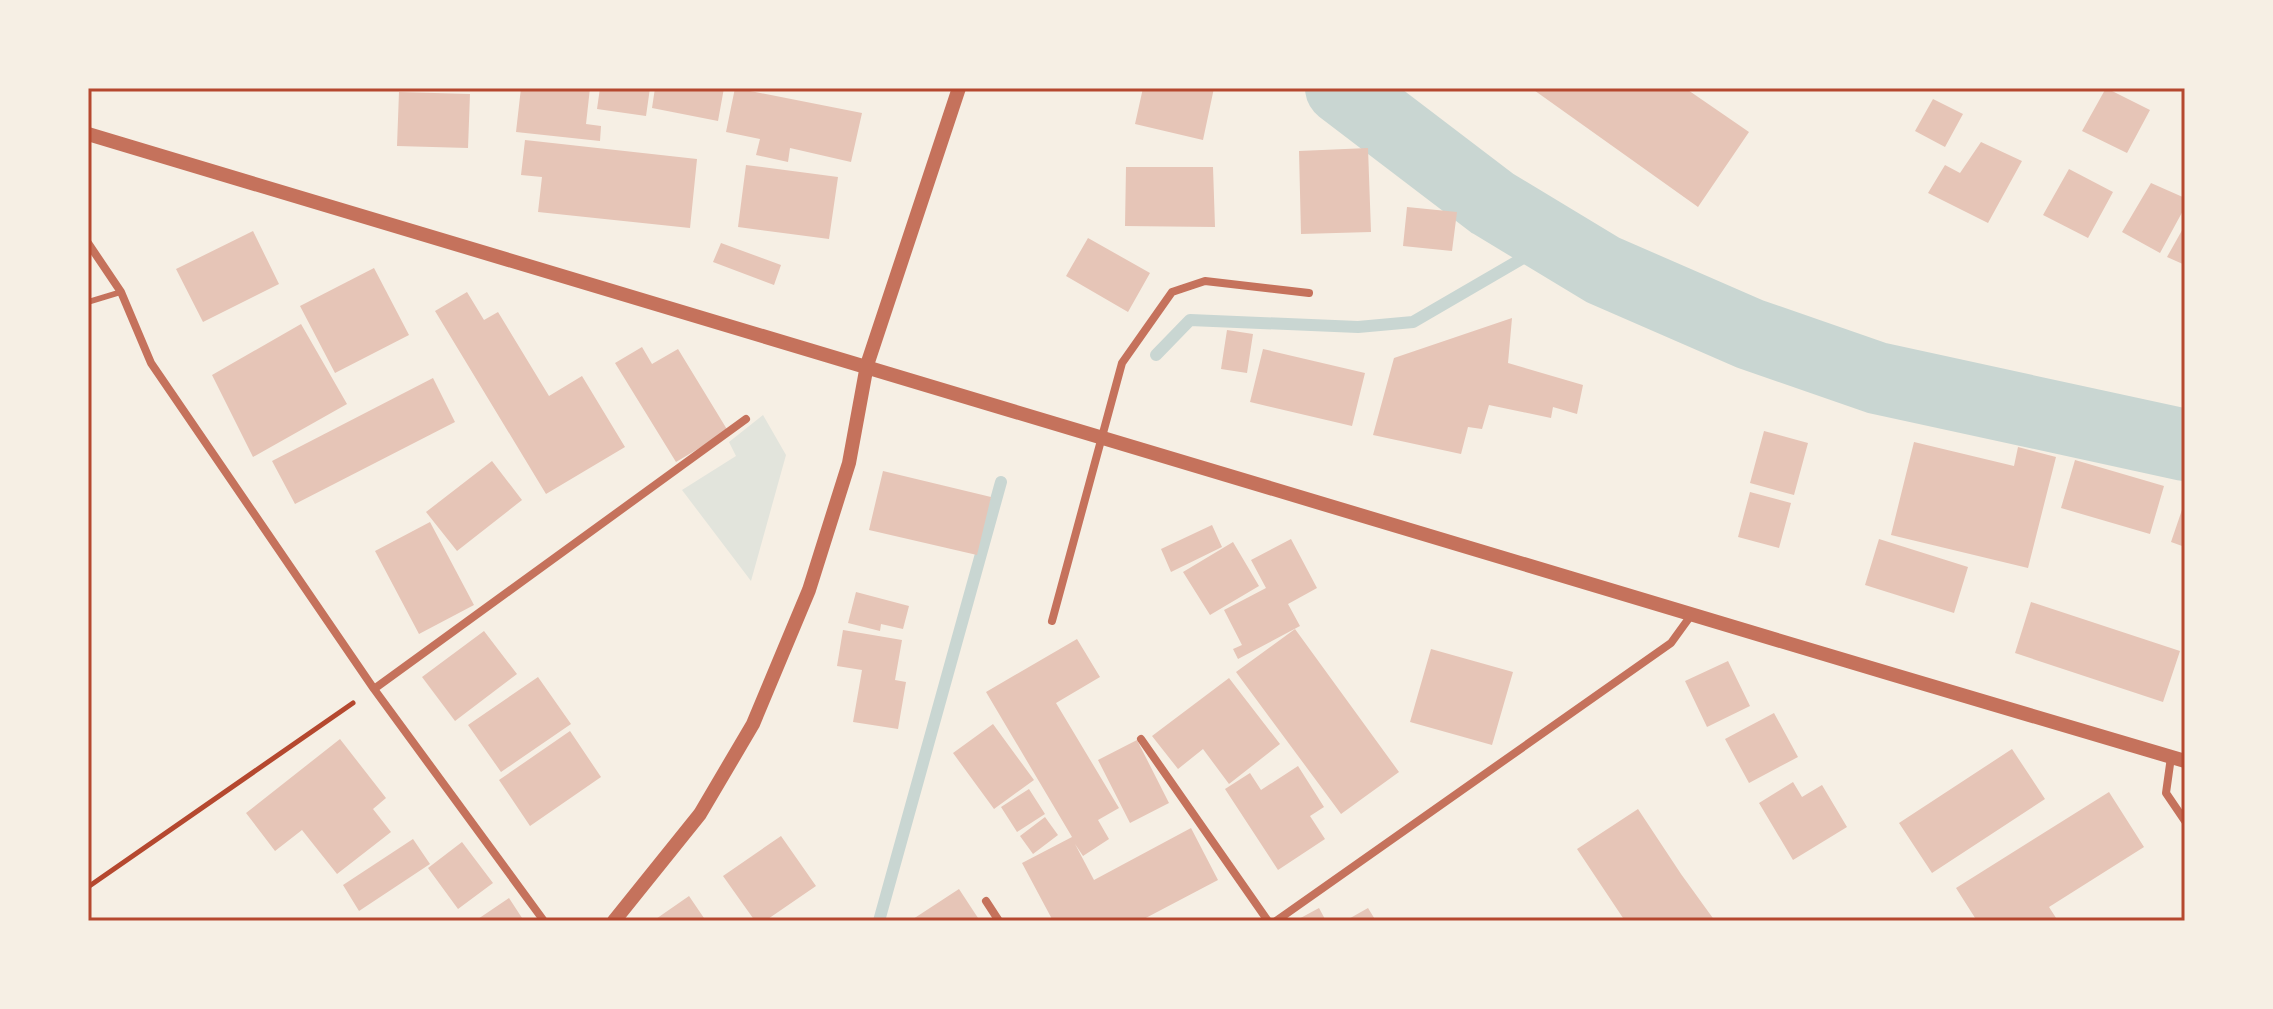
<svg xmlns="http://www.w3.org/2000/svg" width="2273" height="1009" viewBox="0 0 2273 1009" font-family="Karla,sans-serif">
	<rect width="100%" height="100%" fill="#f6efe4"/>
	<!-- green -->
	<path fill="#e2e4dc" d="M 763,415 L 786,455 L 751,581 L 682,490 L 736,456 L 729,442 Z"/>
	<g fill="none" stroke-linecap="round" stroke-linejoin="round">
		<!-- stream -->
		<path stroke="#c9d6d2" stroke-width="12" d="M 1156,355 L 1190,320 L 1358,327 L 1413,322 L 1554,240
			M 879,921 L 1001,482"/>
		<!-- river -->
		<path stroke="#c9d6d2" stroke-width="72" d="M 1341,88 L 1492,203 L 1603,270 L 1750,334 L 1877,378 L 2185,445"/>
	</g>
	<!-- building -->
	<path fill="#e6c5b7" d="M 521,88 L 590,88 L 586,124 L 601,126 L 600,141 L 516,132 Z
		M 600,88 L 650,88 L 646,116 L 597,109 Z
		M 655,88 L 724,88 L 718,121 L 652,108 Z
		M 735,88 L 862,113 L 851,162 L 790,148 L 788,162 L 756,155 L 760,139 L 726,132 Z
		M 1143,88 L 1214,88 L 1203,140 L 1135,124 Z
		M 1531,88 L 1685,88 L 1749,132 L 1698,207 Z
		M 2106,88 L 2150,110 L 2127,153 L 2082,131 Z
		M 399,92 L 470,94 L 468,148 L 397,146 Z
		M 1933,99 L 1963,114 L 1945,147 L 1915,131 Z
		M 525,140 L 697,159 L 690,228 L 538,212 L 542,177 L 521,175 Z
		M 1981,142 L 2022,161 L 1988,223 L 1928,193 L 1945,165 L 1960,173 Z
		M 1368,148 L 1371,232 L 1301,234 L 1299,151 Z
		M 746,165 L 838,177 L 829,239 L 738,227 Z
		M 1126,167 L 1213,167 L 1215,227 L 1125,226 Z
		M 2069,169 L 2113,192 L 2088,238 L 2043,215 Z
		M 2151,183 L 2185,198 L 2185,207 L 2160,253 L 2122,232 Z
		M 1407,207 L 1457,212 L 1452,251 L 1403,246 Z
		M 2185,225 L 2185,265 L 2167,257 Z
		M 253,231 L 279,284 L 203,322 L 176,269 Z
		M 1088,238 L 1150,273 L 1128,312 L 1066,276 Z
		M 721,243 L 781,265 L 774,285 L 713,262 Z
		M 374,268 L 409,335 L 335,373 L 300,306 Z
		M 467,292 L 484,320 L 498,312 L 549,396 L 582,376 L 625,447 L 546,494 L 435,311 Z
		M 1512,318 L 1508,363 L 1583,385 L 1577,414 L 1553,407 L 1551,418 L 1489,405 L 1482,429 L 1468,427 L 1461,454 L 1373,435 L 1394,358 Z
		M 301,324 L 347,404 L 253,457 L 212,375 Z
		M 1227,330 L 1253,334 L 1247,373 L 1221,369 Z
		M 642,347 L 652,364 L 678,349 L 728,431 L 676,462 L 615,363 Z
		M 1263,349 L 1365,373 L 1352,426 L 1250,402 Z
		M 433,378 L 455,422 L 295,504 L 272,461 Z
		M 1764,431 L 1808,443 L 1794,495 L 1750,483 Z
		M 1914,442 L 2014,466 L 2018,447 L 2056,457 L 2028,568 L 1891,535 Z
		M 2075,460 L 2164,486 L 2150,534 L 2061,508 Z
		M 492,461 L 522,500 L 457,551 L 426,512 Z
		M 883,471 L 991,497 L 977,555 L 869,530 Z
		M 1750,492 L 1791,503 L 1779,548 L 1738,537 Z
		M 2185,501 L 2185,547 L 2171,542 Z
		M 430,522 L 474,605 L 419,634 L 375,551 Z
		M 1212,525 L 1222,547 L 1171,572 L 1161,549 Z
		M 1291,539 L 1317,588 L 1288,604 L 1300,626 L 1238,659 L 1233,649 L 1242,645 L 1224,610 L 1266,588 L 1251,560 Z
		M 1879,539 L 1968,567 L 1954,613 L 1865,585 Z
		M 1233,542 L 1259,586 L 1210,615 L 1183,572 Z
		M 856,592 L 909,606 L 903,629 L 881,624 L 880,631 L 848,623 Z
		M 2031,602 L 2180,651 L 2163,702 L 2015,653 Z
		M 1295,629 L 1399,772 L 1341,814 L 1236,672 Z
		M 843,630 L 902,640 L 895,680 L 906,682 L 898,729 L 853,722 L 862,670 L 837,666 Z
		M 484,631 L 517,674 L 455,721 L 422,677 Z
		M 1077,639 L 1100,677 L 1056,703 L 1119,808 L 1098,820 L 1109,839 L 1083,856 L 1075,844 L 1094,880 L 1191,828 L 1218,880 L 1140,921 L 1053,921 L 1022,863 L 1072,837 L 986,692 Z
		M 1431,649 L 1513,672 L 1492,745 L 1410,722 Z
		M 1728,661 L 1750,706 L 1707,727 L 1685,681 Z
		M 538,677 L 571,724 L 501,772 L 468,725 Z
		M 1229,678 L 1280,744 L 1229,784 L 1203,749 L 1178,769 L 1152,736 Z
		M 1774,713 L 1798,757 L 1749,783 L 1725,739 Z
		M 993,724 L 1034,780 L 994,809 L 953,753 Z
		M 570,731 L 601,777 L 530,826 L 499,780 Z
		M 340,739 L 386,798 L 373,809 L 391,832 L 337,874 L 302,830 L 275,851 L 246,813 Z
		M 1137,740 L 1169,803 L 1130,823 L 1098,760 Z
		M 2012,749 L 2045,799 L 1932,873 L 1899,823 Z
		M 1298,766 L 1324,807 L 1310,816 L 1325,839 L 1278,870 L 1225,789 L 1250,773 L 1261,790 Z
		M 1793,782 L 1802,797 L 1822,785 L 1847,827 L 1793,860 L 1759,803 Z
		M 1029,789 L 1045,814 L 1017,832 L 1001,807 Z
		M 2109,792 L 2144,847 L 2049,907 L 2058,921 L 1977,921 L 1956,888 Z
		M 1638,809 L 1681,874 L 1715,921 L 1625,921 L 1577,849 Z
		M 1045,817 L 1058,835 L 1033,854 L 1020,836 Z
		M 781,836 L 816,886 L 765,921 L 755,921 L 723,876 Z
		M 413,839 L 430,864 L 359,911 L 343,885 Z
		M 462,842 L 493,883 L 458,909 L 428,868 Z
		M 959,889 L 980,921 L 910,921 Z
		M 689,896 L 706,921 L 653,921 Z
		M 509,898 L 524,921 L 475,921 Z
		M 1319,908 L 1326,921 L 1295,921 Z
		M 1368,908 L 1376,921 L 1345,921 Z"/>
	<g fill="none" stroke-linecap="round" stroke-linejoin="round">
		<!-- path -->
		<path stroke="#b5482f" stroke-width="5" d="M 88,887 L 353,703"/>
		<!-- service -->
		<path stroke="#c5725c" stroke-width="6" d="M 88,302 L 121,292"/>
		<!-- minor -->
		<path stroke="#c5725c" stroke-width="8" d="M 88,243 L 121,292 L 151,363 L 374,689 L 544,921
			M 1052,621 L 1122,363 L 1172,292 L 1205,281 L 1309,293
			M 374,689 L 746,419
			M 1141,739 L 1268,921
			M 2171,757 L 2166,793 L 2185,821
			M 986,901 L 999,921
			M 1276,921 L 1671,643 L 1692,614"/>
		<!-- tertiary -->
		<path stroke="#c5725c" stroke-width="14" d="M 88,134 C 787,342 1485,555 2185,761
			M 614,921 L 700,814 L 753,724 L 809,590 L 849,463 L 867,365 L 959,88"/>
	</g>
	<!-- border -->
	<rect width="2273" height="1009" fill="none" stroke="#f6efe4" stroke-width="180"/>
	<rect x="90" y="90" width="2093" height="829" fill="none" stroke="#b5482f" stroke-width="3"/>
</svg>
